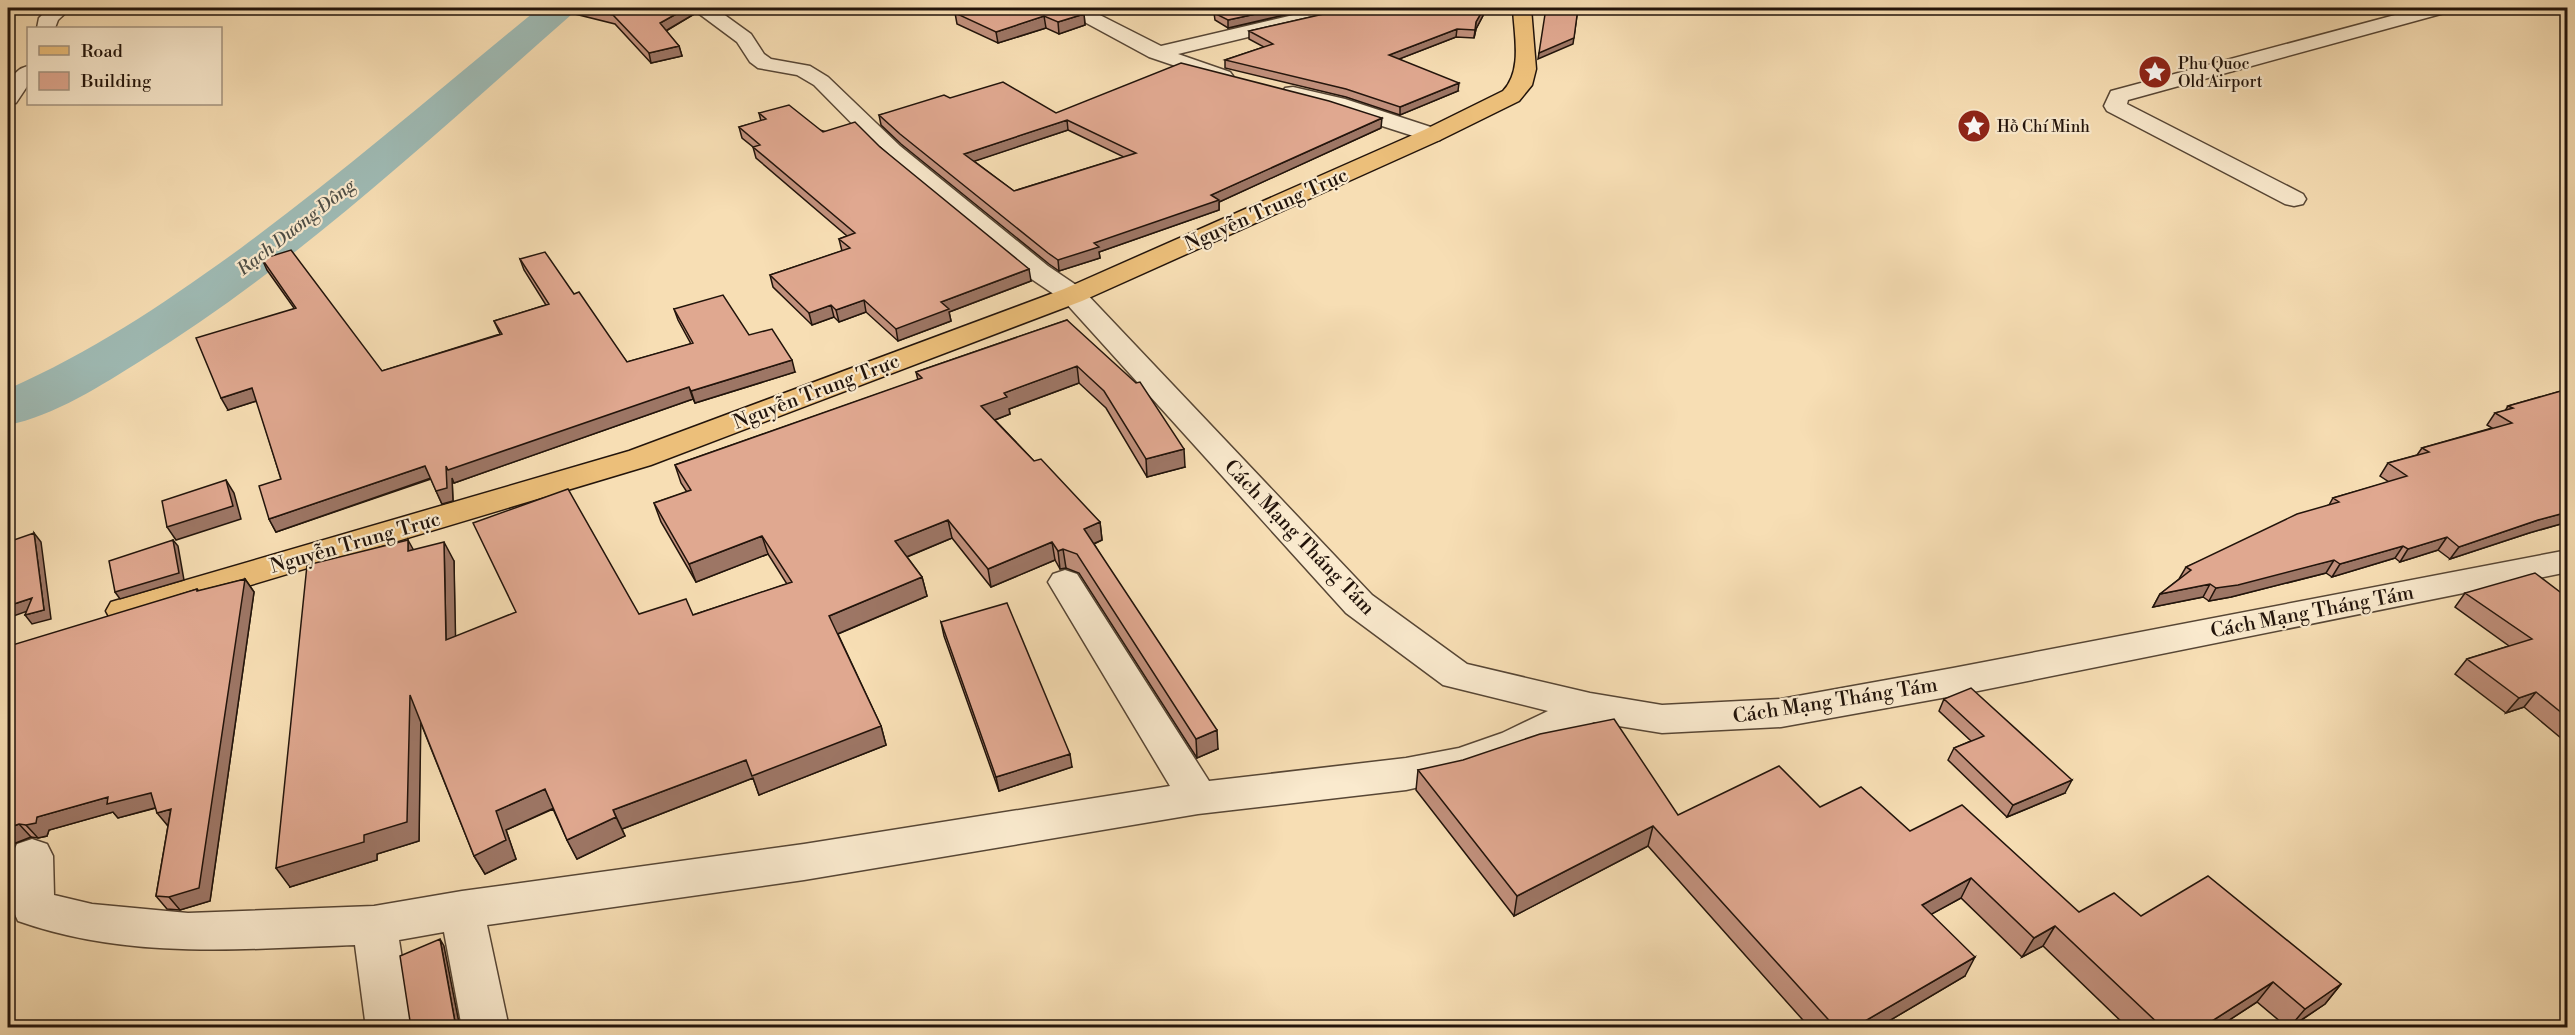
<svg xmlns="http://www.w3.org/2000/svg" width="2575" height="1035" viewBox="0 0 2575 1035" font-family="'Libre Bodoni',serif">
	<rect width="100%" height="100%" fill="#f7deb4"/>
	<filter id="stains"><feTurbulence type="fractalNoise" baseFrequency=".00333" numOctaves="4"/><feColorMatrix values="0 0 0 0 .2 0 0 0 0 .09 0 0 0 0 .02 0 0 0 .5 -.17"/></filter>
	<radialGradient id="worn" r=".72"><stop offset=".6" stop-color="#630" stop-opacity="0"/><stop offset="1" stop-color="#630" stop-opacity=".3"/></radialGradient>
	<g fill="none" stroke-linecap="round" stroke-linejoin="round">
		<!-- river -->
		<path fill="#9fbbb5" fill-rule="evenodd" d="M 539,8 L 576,8 L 571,15 C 433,136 298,263 142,360 C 102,385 54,416 8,425 L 8,389 C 94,351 165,303 241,248 C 344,172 440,89 539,8 Z"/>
		<defs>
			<path id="minor" d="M 49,8 L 71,8 L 58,20 L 55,28 L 37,28 L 39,18 Z
				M 697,8 L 715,8 L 751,34 L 764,54 L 771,59 L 810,66 L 828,77 L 900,146 L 1048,266 L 1082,289 L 1372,595 L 1467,664 L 1590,693 L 1662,705 L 1781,699 L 1953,668 L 2568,550 L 2568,572 L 1953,696 L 1781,727 L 1662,733 L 1594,722 L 1530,755 L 1460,778 L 1406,790 L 1198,814 L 804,880 L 487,925 L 509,1028 L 462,1028 L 444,932 L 399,940 L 413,1028 L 366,1028 L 355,945 C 240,949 128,960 18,921 C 7,900 6,865 17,844 L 32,839 L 47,844 L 53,856 L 54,895 L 92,904 L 188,913 L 374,906 L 462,891 L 804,844 L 1170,786 L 1048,582 L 1053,574 L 1065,570 L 1077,574 L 1209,781 L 1406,758 L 1459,748 L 1502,733 L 1548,711 L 1443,685 L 1346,613 L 1064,301 L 1030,278 L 884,156 L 814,85 L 797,75 L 758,68 L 750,62 L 737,42 L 698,13 Z
				M 1064,8 L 1086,8 L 1161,46 L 1323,8 L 1354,8 L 1352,12 L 1178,54 L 1230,72 L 1233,76 L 1230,80 L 1223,82 L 1149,57 L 1066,12 Z
				M 2421,8 L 2450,8 L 2448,12 L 2128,100 L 2127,104 L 2303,194 L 2306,199 L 2303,204 L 2294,206 L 2285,204 L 2107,111 L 2104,106 L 2111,91 Z
				M 28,66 L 28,85 L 16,103 L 8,104 C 8,88 10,70 28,66 Z
				M 1293,87 L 1345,99 L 1440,130 L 1443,135 L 1440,140 L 1432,142 L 1329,109 L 1285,98 L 1282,93 L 1285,88 Z"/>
			<path id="major" d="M 1513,8 L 1531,8 L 1536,69 L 1532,85 L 1519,101 L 1440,140 L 1082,301 L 651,465 L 124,623 L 111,620 L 106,611 L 111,602 L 629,451 L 1064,289 L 1424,130 L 1503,91 C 1523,70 1514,35 1513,8 Z"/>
		</defs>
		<!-- minor casing -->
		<use href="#minor" stroke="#574635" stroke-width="3"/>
		<!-- major casing -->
		<use href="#major" stroke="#22140b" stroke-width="3"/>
		<!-- minor -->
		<use href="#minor" fill="#faeace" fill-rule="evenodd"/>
		<!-- major -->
		<use href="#major" fill="#ecbf7a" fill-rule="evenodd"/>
	</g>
	<!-- wall -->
	<path fill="#c1907c" stroke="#22140b" stroke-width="1.5" fill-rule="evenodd" d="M 562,8 L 695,8 L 696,13 L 666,31 L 679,46 L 682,56 L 651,63 L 615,24 L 563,11 Z
		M 1218,8 L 1315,8 L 1228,28 L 1215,20 L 1214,13 L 1223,10 Z
		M 1350,8 L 1487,8 L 1476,29 L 1474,38 L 1456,37 L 1399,59 L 1458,91 L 1400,115 L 1346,97 L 1225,68 L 1225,60 L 1264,47 L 1249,39 L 1249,31 Z
		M 955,13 L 1084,14 L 1085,25 L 1059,34 L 1046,28 L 998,43 L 957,24 Z
		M 950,98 L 1056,113 L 1381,128 L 1219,202 L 1219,210 L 1099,252 L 1100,258 L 1059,271 L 1049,264 L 901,144 L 881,125 L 879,115 ZM 1068,130 L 1124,157 L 1014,191 L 974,161 Z
		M 759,113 L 880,147 L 1031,281 L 949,312 L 951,321 L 898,341 L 866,312 L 839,322 L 834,317 L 812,325 L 773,287 L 770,275 L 842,251 L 839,239 L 847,236 L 756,158 L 753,147 L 742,138 L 739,127 L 761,121 Z
		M 262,259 L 382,371 L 500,334 L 494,321 L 546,305 L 524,270 L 520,259 L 574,294 L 627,362 L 691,344 L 678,320 L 674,309 L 749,335 L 795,372 L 695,403 L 693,399 L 454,483 L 452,478 L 453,501 L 442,504 L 431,479 L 276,532 L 269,519 L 281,479 L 257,401 L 228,410 L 294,308 L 267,270 Z
		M 1067,320 L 1185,467 L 1147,477 L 1106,408 L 1079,383 L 1009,409 L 1010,414 L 995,420 L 1034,461 L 1100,522 L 1102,540 L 1094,544 L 1218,749 L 1197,758 L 1079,573 L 1066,568 L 1060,569 L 1055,560 L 991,587 L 952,538 L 907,557 L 922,577 L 927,596 L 838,634 L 881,726 L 886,745 L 759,795 L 753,778 L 622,829 L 625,836 L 577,859 L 567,840 L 553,809 L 506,830 L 516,859 L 485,874 L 474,856 L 420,721 L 419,841 L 377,854 L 377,860 L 290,887 L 414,550 L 454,561 L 455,637 L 639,614 L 693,615 L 787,584 L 768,554 L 696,582 L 661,522 L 654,503 L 687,492 L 681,483 L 675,465 L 918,380 L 916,372 Z
		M 2568,389 L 2568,522 L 2529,533 L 2450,559 L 2438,550 L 2400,562 L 2395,558 L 2332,577 L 2326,573 L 2231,597 L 2209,601 L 2203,597 L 2153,607 L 2160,594 L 2179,579 L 2186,567 L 2329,505 L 2333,498 L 2389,482 L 2380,476 L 2388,463 L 2417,455 L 2422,448 L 2492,428 L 2487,425 L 2495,413 L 2505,411 L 2508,406 Z
		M 245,579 L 254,592 L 210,901 L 180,910 L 167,909 L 156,896 L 168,826 L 156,808 L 118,818 L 113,812 L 49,830 L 47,836 L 38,838 L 31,837 L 8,846 L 8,650 L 197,589 L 199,591 Z
		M 2465,593 L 2568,598 L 2568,744 L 2524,707 L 2506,713 L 2455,674 L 2467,659 L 2509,646 L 2455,607 Z
		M 941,622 L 1072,767 L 999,791 L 944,636 Z
		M 1944,699 L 2065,793 L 2007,817 L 1948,760 L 1954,748 L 1971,741 L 1939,711 Z
		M 1418,770 L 1678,815 L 1820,807 L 1910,831 L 2079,912 L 2141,916 L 2341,984 L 2325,1004 L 2290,1028 L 2288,1028 L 2257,1002 L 2217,1028 L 2128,1028 L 2043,946 L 2022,957 L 1961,898 L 1931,914 L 1965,976 L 1877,1028 L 1810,1028 L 1648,846 L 1514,916 L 1416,790 Z"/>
	<!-- shaded-wall -->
	<path fill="#9d7665" stroke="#22140b" stroke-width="1.5" d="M 687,8 L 695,8 L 696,13 L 662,33 L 660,23 Z
		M 1283,8 L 1315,8 L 1228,28 L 1228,20 Z
		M 1484,8 L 1487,8 L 1476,29 L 1474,38 L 1476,22 Z
		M 1578,8 L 1573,44 L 1538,59 L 1539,53 Z
		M 1084,14 L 1085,25 L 1059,34 L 1058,22 Z
		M 1044,16 L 1046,28 L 998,43 L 996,32 Z
		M 1457,29 L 1456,37 L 1389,63 L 1389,55 Z
		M 679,46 L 682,56 L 651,63 L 649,53 Z
		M 1459,83 L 1458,91 L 1400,115 L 1400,107 Z
		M 1382,118 L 1381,128 L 1219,202 L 1219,210 L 1099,252 L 1100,258 L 1059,271 L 1058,260 L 1094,243 L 1211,195 Z
		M 1067,120 L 1068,130 L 966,164 L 964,154 Z
		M 1029,269 L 1031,281 L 949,312 L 951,321 L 898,341 L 896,329 L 941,302 Z
		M 864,300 L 866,312 L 839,322 L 836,310 Z
		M 831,305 L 834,317 L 812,325 L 809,313 Z
		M 792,360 L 795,372 L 695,403 L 691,391 Z
		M 1077,366 L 1079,383 L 1009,409 L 1010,414 L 984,424 L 981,406 L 1004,393 Z
		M 689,387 L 693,399 L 454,483 L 452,478 L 453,501 L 442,504 L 436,491 L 446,466 Z
		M 252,388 L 259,400 L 228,410 L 221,398 Z
		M 1184,449 L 1185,467 L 1147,477 L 1146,459 Z
		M 425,466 L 431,478 L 276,532 L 269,519 Z
		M 226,480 L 234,493 L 241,519 L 176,540 L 167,527 Z
		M 2568,512 L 2568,522 L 2529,533 L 2450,559 L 2459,547 L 2538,520 Z
		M 948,520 L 952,538 L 899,560 L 895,541 Z
		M 1100,522 L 1102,540 L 1086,547 L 1084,529 Z
		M 34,533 L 41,542 L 51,619 L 32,624 L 25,615 L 44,610 Z
		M 762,536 L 768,554 L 696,582 L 689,564 Z
		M 2447,537 L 2438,550 L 2400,562 L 2408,549 Z
		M 173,540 L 178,546 L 184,580 L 120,599 L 115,592 Z
		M 408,540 L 418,558 L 408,551 Z
		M 444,542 L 454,561 L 456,659 L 446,640 Z
		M 1052,542 L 1055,560 L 991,587 L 988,569 Z
		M 2403,546 L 2395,558 L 2332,577 L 2340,564 Z
		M 1063,549 L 1066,568 L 1060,569 L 1058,551 Z
		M 2334,560 L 2326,573 L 2231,597 L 2209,601 L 2216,588 Z
		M 922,577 L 927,596 L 835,635 L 829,616 Z
		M 245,579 L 254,592 L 210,901 L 180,910 L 169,897 Z
		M 2210,584 L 2203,597 L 2153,607 L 2160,594 Z
		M 32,598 L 39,607 L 8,618 L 8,606 Z
		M 2536,692 L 2524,707 L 2506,713 L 2519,698 Z
		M 410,695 L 421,713 L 419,841 L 377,854 L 377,860 L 290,887 L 276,868 L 364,835 Z
		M 881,726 L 886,745 L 759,795 L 753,778 L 622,829 L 613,810 L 746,760 Z
		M 1217,730 L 1218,749 L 1197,758 L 1196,739 Z
		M 1070,754 L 1072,767 L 999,791 L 996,777 Z
		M 2072,780 L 2065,793 L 2007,817 L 2013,805 Z
		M 545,789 L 554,808 L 506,830 L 516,859 L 485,874 L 474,856 L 496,811 Z
		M 151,793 L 162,806 L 118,818 L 113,812 L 49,830 L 47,836 L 38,838 L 26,825 L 37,817 L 108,797 Z
		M 171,809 L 168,826 L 157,813 Z
		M 616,817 L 625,836 L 577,859 L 567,840 Z
		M 19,824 L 31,837 L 8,846 L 8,828 Z
		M 1653,826 L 1648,846 L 1514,916 L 1517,896 Z
		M 1971,878 L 1961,898 L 1912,925 L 1922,905 Z
		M 2055,926 L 2043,946 L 2022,957 L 2034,938 Z
		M 440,939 L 444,946 L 460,1028 L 455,1022 Z
		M 1975,957 L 1965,976 L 1877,1028 L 1853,1028 Z
		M 2273,982 L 2257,1002 L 2217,1028 L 2201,1028 Z
		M 2341,984 L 2325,1004 L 2289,1028 L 2305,1009 Z"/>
	<!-- building -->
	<path fill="#e0a890" stroke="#22140b" stroke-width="1.5" fill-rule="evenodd" d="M 582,8 L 687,8 L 660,23 L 679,46 L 649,53 L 613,15 Z
		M 972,8 L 1073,8 L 1084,14 L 1058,22 L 1044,16 L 996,32 L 955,13 Z
		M 1231,8 L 1283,8 L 1228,20 L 1214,13 L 1232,8 Z
		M 1350,8 L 1484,8 L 1476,22 L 1475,30 L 1457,29 L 1389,55 L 1459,83 L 1400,107 L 1346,89 L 1225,60 L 1273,44 L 1249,31 Z
		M 1546,8 L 1578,8 L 1574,38 L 1539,53 Z
		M 1181,63 L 1329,101 L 1382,118 L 1211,195 L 1219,200 L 1094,243 L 1099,247 L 1058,260 L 1048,253 L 900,134 L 879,115 L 944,95 L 950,98 L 1003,82 L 1056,113 ZM 1067,120 L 1136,153 L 1014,191 L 964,154 Z
		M 789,105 L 823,132 L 855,122 L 880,147 L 1029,269 L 941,302 L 949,309 L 896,329 L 864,300 L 836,310 L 831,305 L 809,313 L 770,275 L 850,248 L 839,239 L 855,233 L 753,147 L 760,145 L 739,127 L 766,119 L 759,113 Z
		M 291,250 L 382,371 L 502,334 L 494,321 L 549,304 L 520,259 L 545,252 L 574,294 L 579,292 L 627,362 L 693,343 L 674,309 L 723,295 L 749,335 L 772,329 L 792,360 L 691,391 L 689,387 L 448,470 L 446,466 L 447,488 L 436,491 L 425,466 L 269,519 L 259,486 L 281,479 L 252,388 L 221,398 L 196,338 L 296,308 L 262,259 Z
		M 1067,320 L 1136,383 L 1140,382 L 1184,449 L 1146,459 L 1104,391 L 1077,366 L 1004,393 L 1007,397 L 981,406 L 1034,461 L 1041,459 L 1100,522 L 1084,529 L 1217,730 L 1196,739 L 1077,554 L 1063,549 L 1058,551 L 1052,542 L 988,569 L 948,520 L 895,541 L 922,577 L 829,616 L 881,726 L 752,776 L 746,760 L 613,810 L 616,817 L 567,840 L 545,789 L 496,811 L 506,840 L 474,856 L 410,695 L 407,822 L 364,835 L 364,842 L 276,868 L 307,565 L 408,540 L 408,551 L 444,542 L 446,640 L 516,612 L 473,523 L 568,489 L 639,614 L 686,599 L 693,615 L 792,582 L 762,536 L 689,564 L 654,503 L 691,490 L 675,465 L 922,378 L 916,372 Z
		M 2568,389 L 2568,512 L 2538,520 L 2459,547 L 2447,537 L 2408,549 L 2403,546 L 2340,564 L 2334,560 L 2238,585 L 2216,588 L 2210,584 L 2160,594 L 2191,570 L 2186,567 L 2297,514 L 2339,502 L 2333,498 L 2407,476 L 2388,463 L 2429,452 L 2422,448 L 2512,423 L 2495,413 L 2513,408 L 2508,406 Z
		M 226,480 L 233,506 L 167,527 L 162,501 Z
		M 34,533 L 44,610 L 25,615 L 32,598 L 8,606 L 8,542 Z
		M 173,540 L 179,573 L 115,592 L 109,561 Z
		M 2535,573 L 2568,598 L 2568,718 L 2536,692 L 2519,698 L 2467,659 L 2532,639 L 2465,593 Z
		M 245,579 L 199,888 L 169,897 L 156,896 L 171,809 L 157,813 L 151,793 L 107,804 L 108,797 L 37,817 L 36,823 L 26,825 L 19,824 L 8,828 L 8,650 L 9,646 L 197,589 L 197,591 Z
		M 1007,603 L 1070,754 L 996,777 L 941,622 Z
		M 1971,688 L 2072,780 L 2013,805 L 1954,748 L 1984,736 L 1944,699 Z
		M 1614,719 L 1678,815 L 1779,766 L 1820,807 L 1861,787 L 1910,831 L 1962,805 L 2079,912 L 2114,893 L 2141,916 L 2208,876 L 2341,984 L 2305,1009 L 2273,982 L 2201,1028 L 2163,1028 L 2055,926 L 2034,938 L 1971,878 L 1922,905 L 1975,957 L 1853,1028 L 1836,1028 L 1653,826 L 1517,896 L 1418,770 L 1463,760 L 1540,734 Z
		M 440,939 L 455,1022 L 466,1023 L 466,1028 L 399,1028 L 399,1023 L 408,1023 L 410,1021 L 400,956 Z"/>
	<!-- icons -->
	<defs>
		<symbol id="sight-disc" viewBox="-11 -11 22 22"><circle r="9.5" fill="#8f2418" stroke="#faeace"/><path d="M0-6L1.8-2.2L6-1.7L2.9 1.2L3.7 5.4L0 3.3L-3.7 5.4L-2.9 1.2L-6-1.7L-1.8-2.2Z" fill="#fff"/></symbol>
	</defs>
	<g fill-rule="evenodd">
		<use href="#sight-disc" x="2136" y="53" width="38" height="38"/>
		<use href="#sight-disc" x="1955" y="107" width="38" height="38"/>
	</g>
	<g text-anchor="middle" stroke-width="4.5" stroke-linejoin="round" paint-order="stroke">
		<!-- far-poi labels -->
		<g font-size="16" fill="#22140b" stroke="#faeace" text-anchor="start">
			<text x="2178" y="69">Phu Quoc<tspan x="2178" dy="18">Old Airport</tspan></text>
			<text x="1997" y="132">Hồ Chí Minh</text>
		</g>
		<!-- far-water labels -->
		<g font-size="18" font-style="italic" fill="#4e4e46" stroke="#faeace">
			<text transform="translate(296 227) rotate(-38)" y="6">Rạch Dương Đông</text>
		</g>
		<!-- street labels -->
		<g font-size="20" fill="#22140b" stroke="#faeace">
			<text transform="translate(1266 209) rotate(-24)" y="7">Nguyễn Trung Trực</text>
			<text transform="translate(816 391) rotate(-21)" y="7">Nguyễn Trung Trực</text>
			<text transform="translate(1300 537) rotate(46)" y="7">Cách Mạng Tháng Tám</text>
			<text transform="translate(355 542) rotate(-16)" y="7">Nguyễn Trung Trực</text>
			<text transform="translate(2312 611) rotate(-11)" y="7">Cách Mạng Tháng Tám</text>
			<text transform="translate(1835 700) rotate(-9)" y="7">Cách Mạng Tháng Tám</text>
		</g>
	</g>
	<!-- margin -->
	<rect width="2575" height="1035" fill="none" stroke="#f7deb4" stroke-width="30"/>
	<rect x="9" y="9" width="2557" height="1017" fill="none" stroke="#22140b" stroke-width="3"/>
	<rect x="15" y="15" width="2545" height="1005" fill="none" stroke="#22140b" stroke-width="1.5"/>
	<!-- legend -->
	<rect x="27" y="27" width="195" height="78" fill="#faeace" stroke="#a49480" stroke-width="1.5"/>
	<rect x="39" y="46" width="30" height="9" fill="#ecbf7a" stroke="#a49480" stroke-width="1.5"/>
	<text x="81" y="57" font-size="18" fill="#22140b">Road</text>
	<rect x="39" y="72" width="30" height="18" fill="#e0a890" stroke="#a49480" stroke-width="1.5"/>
	<text x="81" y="87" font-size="18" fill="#22140b">Building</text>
	<rect width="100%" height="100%" filter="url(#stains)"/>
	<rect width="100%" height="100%" fill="url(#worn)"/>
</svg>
